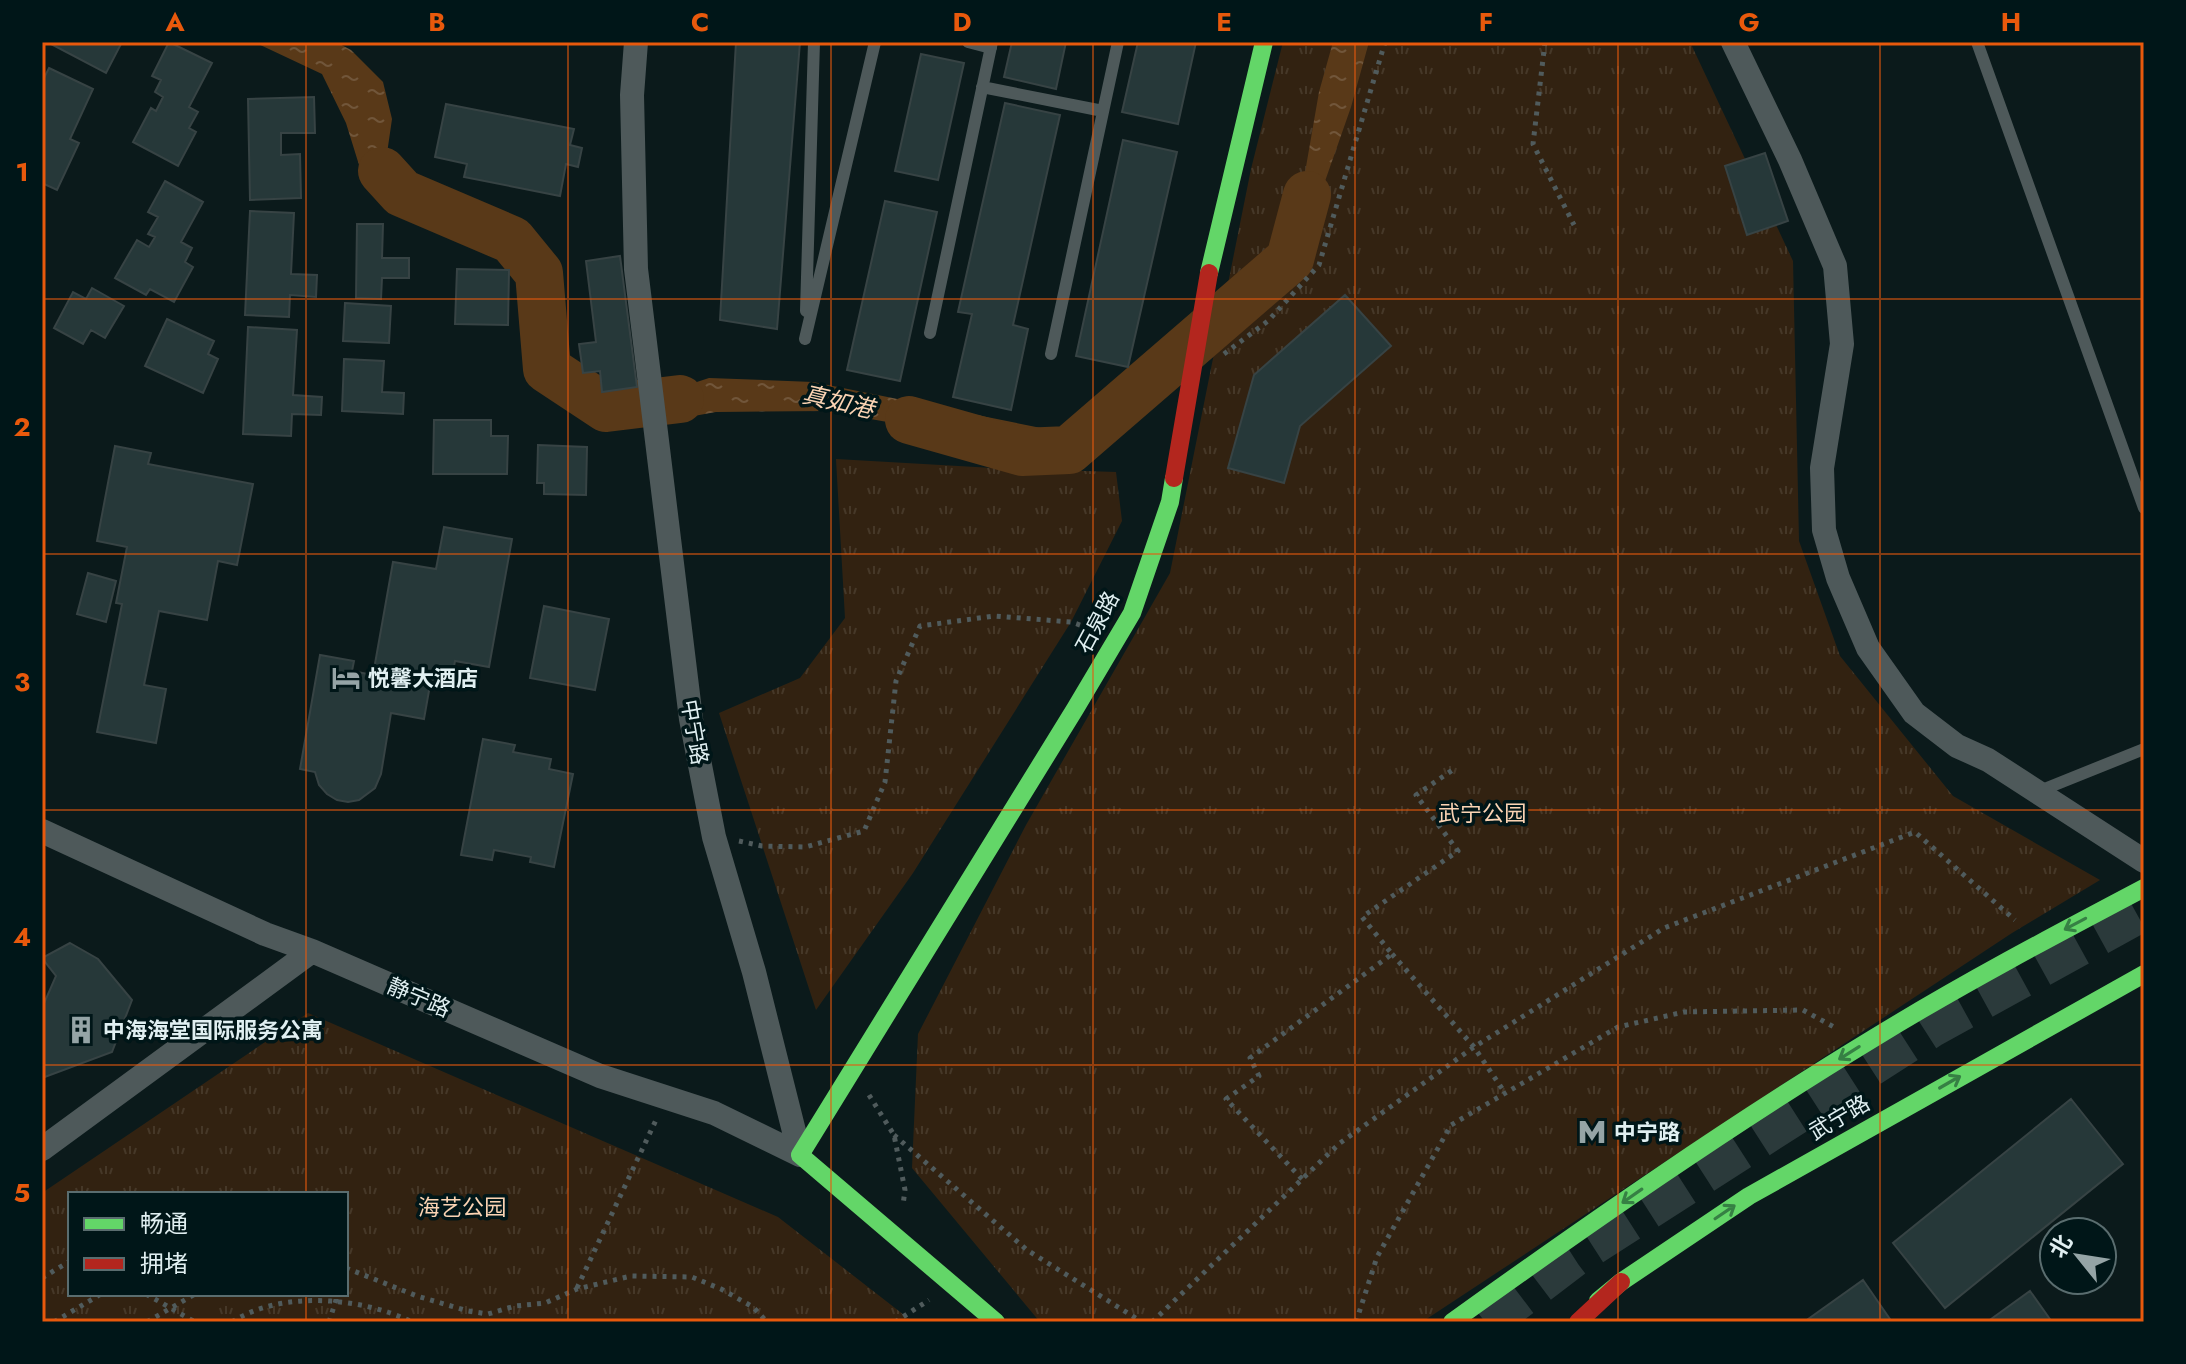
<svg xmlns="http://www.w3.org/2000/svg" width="2186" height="1364" viewBox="0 0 2186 1364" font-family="Jost,'Noto Sans SC',sans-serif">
	<defs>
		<pattern id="park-tufts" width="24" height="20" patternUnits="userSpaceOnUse" patternTransform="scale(2)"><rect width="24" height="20" fill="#322211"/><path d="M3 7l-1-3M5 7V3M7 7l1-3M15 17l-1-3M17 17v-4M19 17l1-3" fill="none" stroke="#463828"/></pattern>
		<pattern id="water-ripples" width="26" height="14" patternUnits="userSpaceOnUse" patternTransform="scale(2)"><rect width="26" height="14" fill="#593918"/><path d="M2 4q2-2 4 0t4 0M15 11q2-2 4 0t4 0" fill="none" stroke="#71563a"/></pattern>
	</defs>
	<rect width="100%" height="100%" fill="#0b1a1b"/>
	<!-- park -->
	<path fill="url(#park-tufts)" fill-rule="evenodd" d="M 1283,42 L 1690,42 L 1793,261 L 1799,541 L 1840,656 L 1953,796 L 2100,880 L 2012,933 L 1422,1322 L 1040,1322 L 912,1168 L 918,1034 L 1026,825 L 1170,573 L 1251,169 Z
		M 836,459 L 993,468 L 1116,472 L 1122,521 L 1071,622 L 913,873 L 816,1010 L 719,713 L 800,678 L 845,618 Z
		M 308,1013 L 778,1217 L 913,1322 L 42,1322 L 42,1193 ZM 70,1194 L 346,1194 L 346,1294 L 70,1294 Z"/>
	<!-- water -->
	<path fill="url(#water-ripples)" d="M 254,42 L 336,42 L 351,50 L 383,82 L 392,119 L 384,174 L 428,204 L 512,240 L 552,267 L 547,369 L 606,408 L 624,406 L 709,378 L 813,382 L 1061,432 L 1177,335 L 1173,360 L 1149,401 L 1069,450 L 1001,446 L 971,437 L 826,411 L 716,412 L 610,431 L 537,383 L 525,341 L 522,274 L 503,255 L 427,225 L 364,181 L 346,123 L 322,74 Z
		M 1333,42 L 1369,42 L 1351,107 L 1296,264 L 1221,345 L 1223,317 L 1290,259 L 1319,92 Z"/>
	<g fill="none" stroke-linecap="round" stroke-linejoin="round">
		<!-- river -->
		<path stroke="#593918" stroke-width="48" d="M 382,171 L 402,193 L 512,240 L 539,273 L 547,369 L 606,408 L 680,399
			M 909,420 L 1022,452 L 1069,450 L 1290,259 L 1307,195"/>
	</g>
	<!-- building -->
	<path fill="#263839" stroke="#374344" stroke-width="2" d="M 52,42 L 122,42 L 106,73 L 51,44 Z
		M 169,42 L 212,63 L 189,107 L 198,112 L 189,128 L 196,132 L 178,166 L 133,142 L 151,108 L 156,111 L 163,97 L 155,92 L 161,80 L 152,76 Z
		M 736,42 L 800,42 L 777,329 L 720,320 Z
		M 1012,42 L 1066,42 L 1056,89 L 1004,77 Z
		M 1138,42 L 1196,42 L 1178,124 L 1122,112 Z
		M 921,54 L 964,63 L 938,180 L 895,171 Z
		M 49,68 L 93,89 L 70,139 L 79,143 L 57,190 L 42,183 L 42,82 Z
		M 314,97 L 315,133 L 281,133 L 281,155 L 300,154 L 301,198 L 250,200 L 248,99 Z
		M 1005,103 L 1060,115 L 1013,325 L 1028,329 L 1011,410 L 953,397 L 972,314 L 958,312 Z
		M 446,104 L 574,129 L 570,145 L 582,148 L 578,167 L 566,164 L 560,196 L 464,177 L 467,164 L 435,157 Z
		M 1123,140 L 1177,152 L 1128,367 L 1076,356 Z
		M 1765,153 L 1788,221 L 1747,235 L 1725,166 Z
		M 165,181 L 203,202 L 181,242 L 192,248 L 185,262 L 193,267 L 174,302 L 150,289 L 146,295 L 115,278 L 137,240 L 149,247 L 155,237 L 148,234 L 158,217 L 148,212 Z
		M 885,201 L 937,212 L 900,381 L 847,370 Z
		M 250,211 L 294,213 L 291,274 L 317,275 L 316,297 L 290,295 L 289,317 L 245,315 Z
		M 357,224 L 383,224 L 382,258 L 409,258 L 409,278 L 382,278 L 381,299 L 356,298 Z
		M 620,256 L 637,387 L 602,392 L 600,371 L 583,373 L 579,344 L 596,342 L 586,261 Z
		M 457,269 L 509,270 L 508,325 L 455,324 Z
		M 92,288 L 124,306 L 105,338 L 91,330 L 83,344 L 54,328 L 73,292 L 86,299 Z
		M 1345,295 L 1391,346 L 1300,426 L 1284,483 L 1228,468 L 1254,375 Z
		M 345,303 L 391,306 L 389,343 L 343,341 Z
		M 167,319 L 214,341 L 208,354 L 218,359 L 203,393 L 145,366 Z
		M 248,327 L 297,330 L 293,395 L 322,397 L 321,415 L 292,414 L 291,436 L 243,434 Z
		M 344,359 L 384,361 L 382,392 L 404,393 L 403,414 L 342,411 Z
		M 434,420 L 491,420 L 491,436 L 508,436 L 507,474 L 433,474 Z
		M 538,445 L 587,447 L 586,495 L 544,494 L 544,483 L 537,483 Z
		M 115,446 L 151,453 L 148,464 L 253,484 L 237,565 L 218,561 L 207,620 L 159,611 L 144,685 L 166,689 L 156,743 L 97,732 L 122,604 L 116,603 L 127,547 L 97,541 Z
		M 444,527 L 512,539 L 489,667 L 455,661 L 450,688 L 430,685 L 424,719 L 391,713 L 381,774 L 375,788 L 359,800 L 348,802 L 337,800 L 327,794 L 319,785 L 315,772 L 300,769 L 320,655 L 354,661 L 352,671 L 373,675 L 393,562 L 436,569 Z
		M 88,573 L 116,581 L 106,622 L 77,614 Z
		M 544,606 L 609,619 L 595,690 L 530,678 Z
		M 483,739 L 515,745 L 513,752 L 551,759 L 549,769 L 573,774 L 554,867 L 530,862 L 531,857 L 494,850 L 492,860 L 461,855 Z
		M 70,943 L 98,959 L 132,1000 L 112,1052 L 42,1078 L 42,1008 L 56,976 L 42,958 Z
		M 2071,1099 L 2123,1164 L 1945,1308 L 1893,1243 Z
		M 1863,1280 L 1892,1322 L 1804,1322 Z
		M 2030,1291 L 2052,1322 L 1987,1322 Z"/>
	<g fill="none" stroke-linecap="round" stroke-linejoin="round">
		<!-- highway-tunnel -->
		<path stroke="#2b3a3b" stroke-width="44" stroke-dasharray="44 22" stroke-linecap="butt" d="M 1485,1322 L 1572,1256 L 1930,1026 L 2144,908"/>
		<!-- path -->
		<path stroke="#505b5c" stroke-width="5" stroke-dasharray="4 6" stroke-linecap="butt" d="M 1545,42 L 1533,144 L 1574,225
			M 1224,354 L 1268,321 L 1319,265 L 1385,42
			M 739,841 L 762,846 L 805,847 L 864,831 L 885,782 L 896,681 L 920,626 L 994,616 L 1071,622 L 1089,628
			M 1392,954 L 1474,1047 L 1505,1093
			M 869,1095 L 894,1135 L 905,1190 L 903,1205
			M 894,1135 L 1027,1250 L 1142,1322
			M 1302,1179 L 1226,1099 L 1259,1076 L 1250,1058 L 1392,954 L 1362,917 L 1458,851 L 1416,795 L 1454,769
			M 346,1268 L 417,1296 L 468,1311 L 488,1314 L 515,1306 L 545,1303 L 577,1289 L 631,1276 L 692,1277 L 721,1289 L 753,1307 L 767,1322
			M 42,1278 L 70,1261
			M 577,1288 L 656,1120
			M 146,1294 L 195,1322
			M 54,1322 L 101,1294
			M 147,1322 L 195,1294
			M 232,1322 C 281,1290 361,1297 412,1322
			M 329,1322 L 336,1300 L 336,1294
			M 895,1322 L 929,1300
			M 1152,1322 L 1340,1143 L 1474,1047 L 1664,928 L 1915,832 L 2015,920
			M 1356,1322 L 1377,1257 L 1451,1125 L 1618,1027 L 1684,1012 L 1803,1010 L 1834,1027"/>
		<!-- lane -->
		<path stroke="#4e595a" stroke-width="12" d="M 968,42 L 991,48
			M 1977,42 L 2144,508
			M 982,87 L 1103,111
			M 806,311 L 814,42
			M 930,333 L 992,42
			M 805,339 L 875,42
			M 1051,354 L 1118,42
			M 2037,792 L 2144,749"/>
		<!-- street -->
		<path stroke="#4e595a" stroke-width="24" d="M 636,42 L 632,95 L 636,269 L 691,719 L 714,837 L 754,972 L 800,1155
			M 1733,42 L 1790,160 L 1835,266 L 1842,344 L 1822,468 L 1824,530 L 1838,578 L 1868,648 L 1914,713 L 1957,746 L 1988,760 L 2144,861
			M 42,831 L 265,934 L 312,951 L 600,1076 L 714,1113 L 800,1155
			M 42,1149 L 312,951"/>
		<!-- fast -->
		<path stroke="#63d668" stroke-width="18" d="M 1209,273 L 1264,42
			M 1598,1301 L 1621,1282 L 1749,1196 L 2144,974
			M 996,1322 L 800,1155 L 1075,709 L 1132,613 L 1170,502 L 1174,478
			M 1452,1322 C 1590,1223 1729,1126 1874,1038 C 1962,984 2053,936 2144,888"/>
		<!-- jam -->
		<path stroke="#b3261e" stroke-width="18" d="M 1174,478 L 1209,273
			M 1578,1322 L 1621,1282"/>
	</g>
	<!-- one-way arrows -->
	<defs><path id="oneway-shaft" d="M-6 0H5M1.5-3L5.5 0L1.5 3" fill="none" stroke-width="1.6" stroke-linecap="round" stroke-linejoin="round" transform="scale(2)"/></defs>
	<g stroke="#368044">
		<use href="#oneway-shaft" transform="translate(2075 924) rotate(152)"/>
		<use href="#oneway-shaft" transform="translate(1849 1053) rotate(148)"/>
		<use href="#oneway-shaft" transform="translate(1950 1082) rotate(-30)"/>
		<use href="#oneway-shaft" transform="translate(1632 1196) rotate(145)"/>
		<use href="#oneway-shaft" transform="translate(1725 1212) rotate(-34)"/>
	</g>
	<!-- grid -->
	<path fill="none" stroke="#e8590c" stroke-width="2" stroke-opacity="0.55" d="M 306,42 L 306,1194M 568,42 L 568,1322M 831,42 L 831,1322M 1093,42 L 1093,1322M 1355,42 L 1355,1322M 1618,42 L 1618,1322M 1880,42 L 1880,1322M 42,299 L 2144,299M 42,554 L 2144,554M 42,810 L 2144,810M 42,1065 L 2144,1065M 306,1294 L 306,1322"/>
	<!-- icons -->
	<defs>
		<symbol id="hotel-bare" viewBox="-9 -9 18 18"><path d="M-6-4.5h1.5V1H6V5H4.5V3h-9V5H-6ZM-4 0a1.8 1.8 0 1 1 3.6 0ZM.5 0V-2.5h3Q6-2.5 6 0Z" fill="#95a4a6" stroke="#001618" stroke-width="2.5" paint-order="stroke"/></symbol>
		<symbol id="building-bare" viewBox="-9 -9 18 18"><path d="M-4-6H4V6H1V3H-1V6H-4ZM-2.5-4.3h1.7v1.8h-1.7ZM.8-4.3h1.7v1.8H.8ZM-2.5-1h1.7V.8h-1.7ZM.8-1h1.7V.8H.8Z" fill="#95a4a6" stroke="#001618" stroke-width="2.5" paint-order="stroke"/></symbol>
		<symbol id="metro-bare" viewBox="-9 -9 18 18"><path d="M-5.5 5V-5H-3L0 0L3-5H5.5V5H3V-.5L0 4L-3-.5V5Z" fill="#95a4a6" stroke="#001618" stroke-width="2.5" paint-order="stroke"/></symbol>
	</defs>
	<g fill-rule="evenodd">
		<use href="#hotel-bare" x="326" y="658" width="40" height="40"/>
		<use href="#building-bare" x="61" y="1010" width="40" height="40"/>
		<use href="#metro-bare" x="1572" y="1112" width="40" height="40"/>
	</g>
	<g text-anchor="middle" stroke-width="7" stroke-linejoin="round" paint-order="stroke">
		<!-- street labels -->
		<g font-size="22" fill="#e0eff1" stroke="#001618">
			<text transform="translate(1097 622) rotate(-62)" y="8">石泉路</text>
			<text transform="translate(695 732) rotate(80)" y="8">中宁路</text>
			<text transform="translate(419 997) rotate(23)" y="8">静宁路</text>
			<text transform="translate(1839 1117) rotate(-30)" y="8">武宁路</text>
		</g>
		<!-- poi labels -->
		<g font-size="22" font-weight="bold" fill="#e0eff1" stroke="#001618" text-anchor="start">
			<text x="368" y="686">悦馨大酒店</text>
			<text x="103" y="1038">中海海堂国际服务公寓</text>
			<text x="1614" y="1140">中宁路</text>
		</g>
		<!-- park labels -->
		<g font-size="22" fill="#fbd4b4" stroke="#001618">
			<text x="1482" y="821">武宁公园</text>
			<text x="462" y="1215">海艺公园</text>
		</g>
		<!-- water labels -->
		<g font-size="24" font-style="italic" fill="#fad3b3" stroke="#001618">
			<text transform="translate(838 402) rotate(13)" y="8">真如港</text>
		</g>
	</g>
	<!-- border -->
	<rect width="2186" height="1364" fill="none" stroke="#001618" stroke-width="88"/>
	<!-- legend -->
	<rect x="68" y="1192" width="280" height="104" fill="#001618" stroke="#5a6d6f" stroke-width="2"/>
	<rect x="84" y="1218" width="40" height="12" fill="#63d668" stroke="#5a6d6f" stroke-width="2"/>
	<text x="140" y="1232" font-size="24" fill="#e0eff1">畅通</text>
	<rect x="84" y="1258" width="40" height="12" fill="#b3261e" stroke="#5a6d6f" stroke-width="2"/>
	<text x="140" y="1272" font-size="24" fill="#e0eff1">拥堵</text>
	<!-- north arrow -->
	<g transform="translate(2078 1256) rotate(300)"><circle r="38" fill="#001618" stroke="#5a6d6f" stroke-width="2"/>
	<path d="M0-6L14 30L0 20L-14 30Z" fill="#95a4a6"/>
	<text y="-12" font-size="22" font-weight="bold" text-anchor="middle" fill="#e0eff1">北</text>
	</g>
	<rect x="44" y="44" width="2098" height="1276" fill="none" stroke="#e8590c" stroke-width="3"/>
	<g font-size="26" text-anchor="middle" font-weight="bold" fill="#e8590c">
		<text x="175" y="31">A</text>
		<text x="437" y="31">B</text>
		<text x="700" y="31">C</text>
		<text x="962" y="31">D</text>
		<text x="1224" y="31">E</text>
		<text x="1486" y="31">F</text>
		<text x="1749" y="31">G</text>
		<text x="2011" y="31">H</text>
		<text x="22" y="181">1</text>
		<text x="22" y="436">2</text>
		<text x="22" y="691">3</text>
		<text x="22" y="946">4</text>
		<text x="22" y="1202">5</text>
	</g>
</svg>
